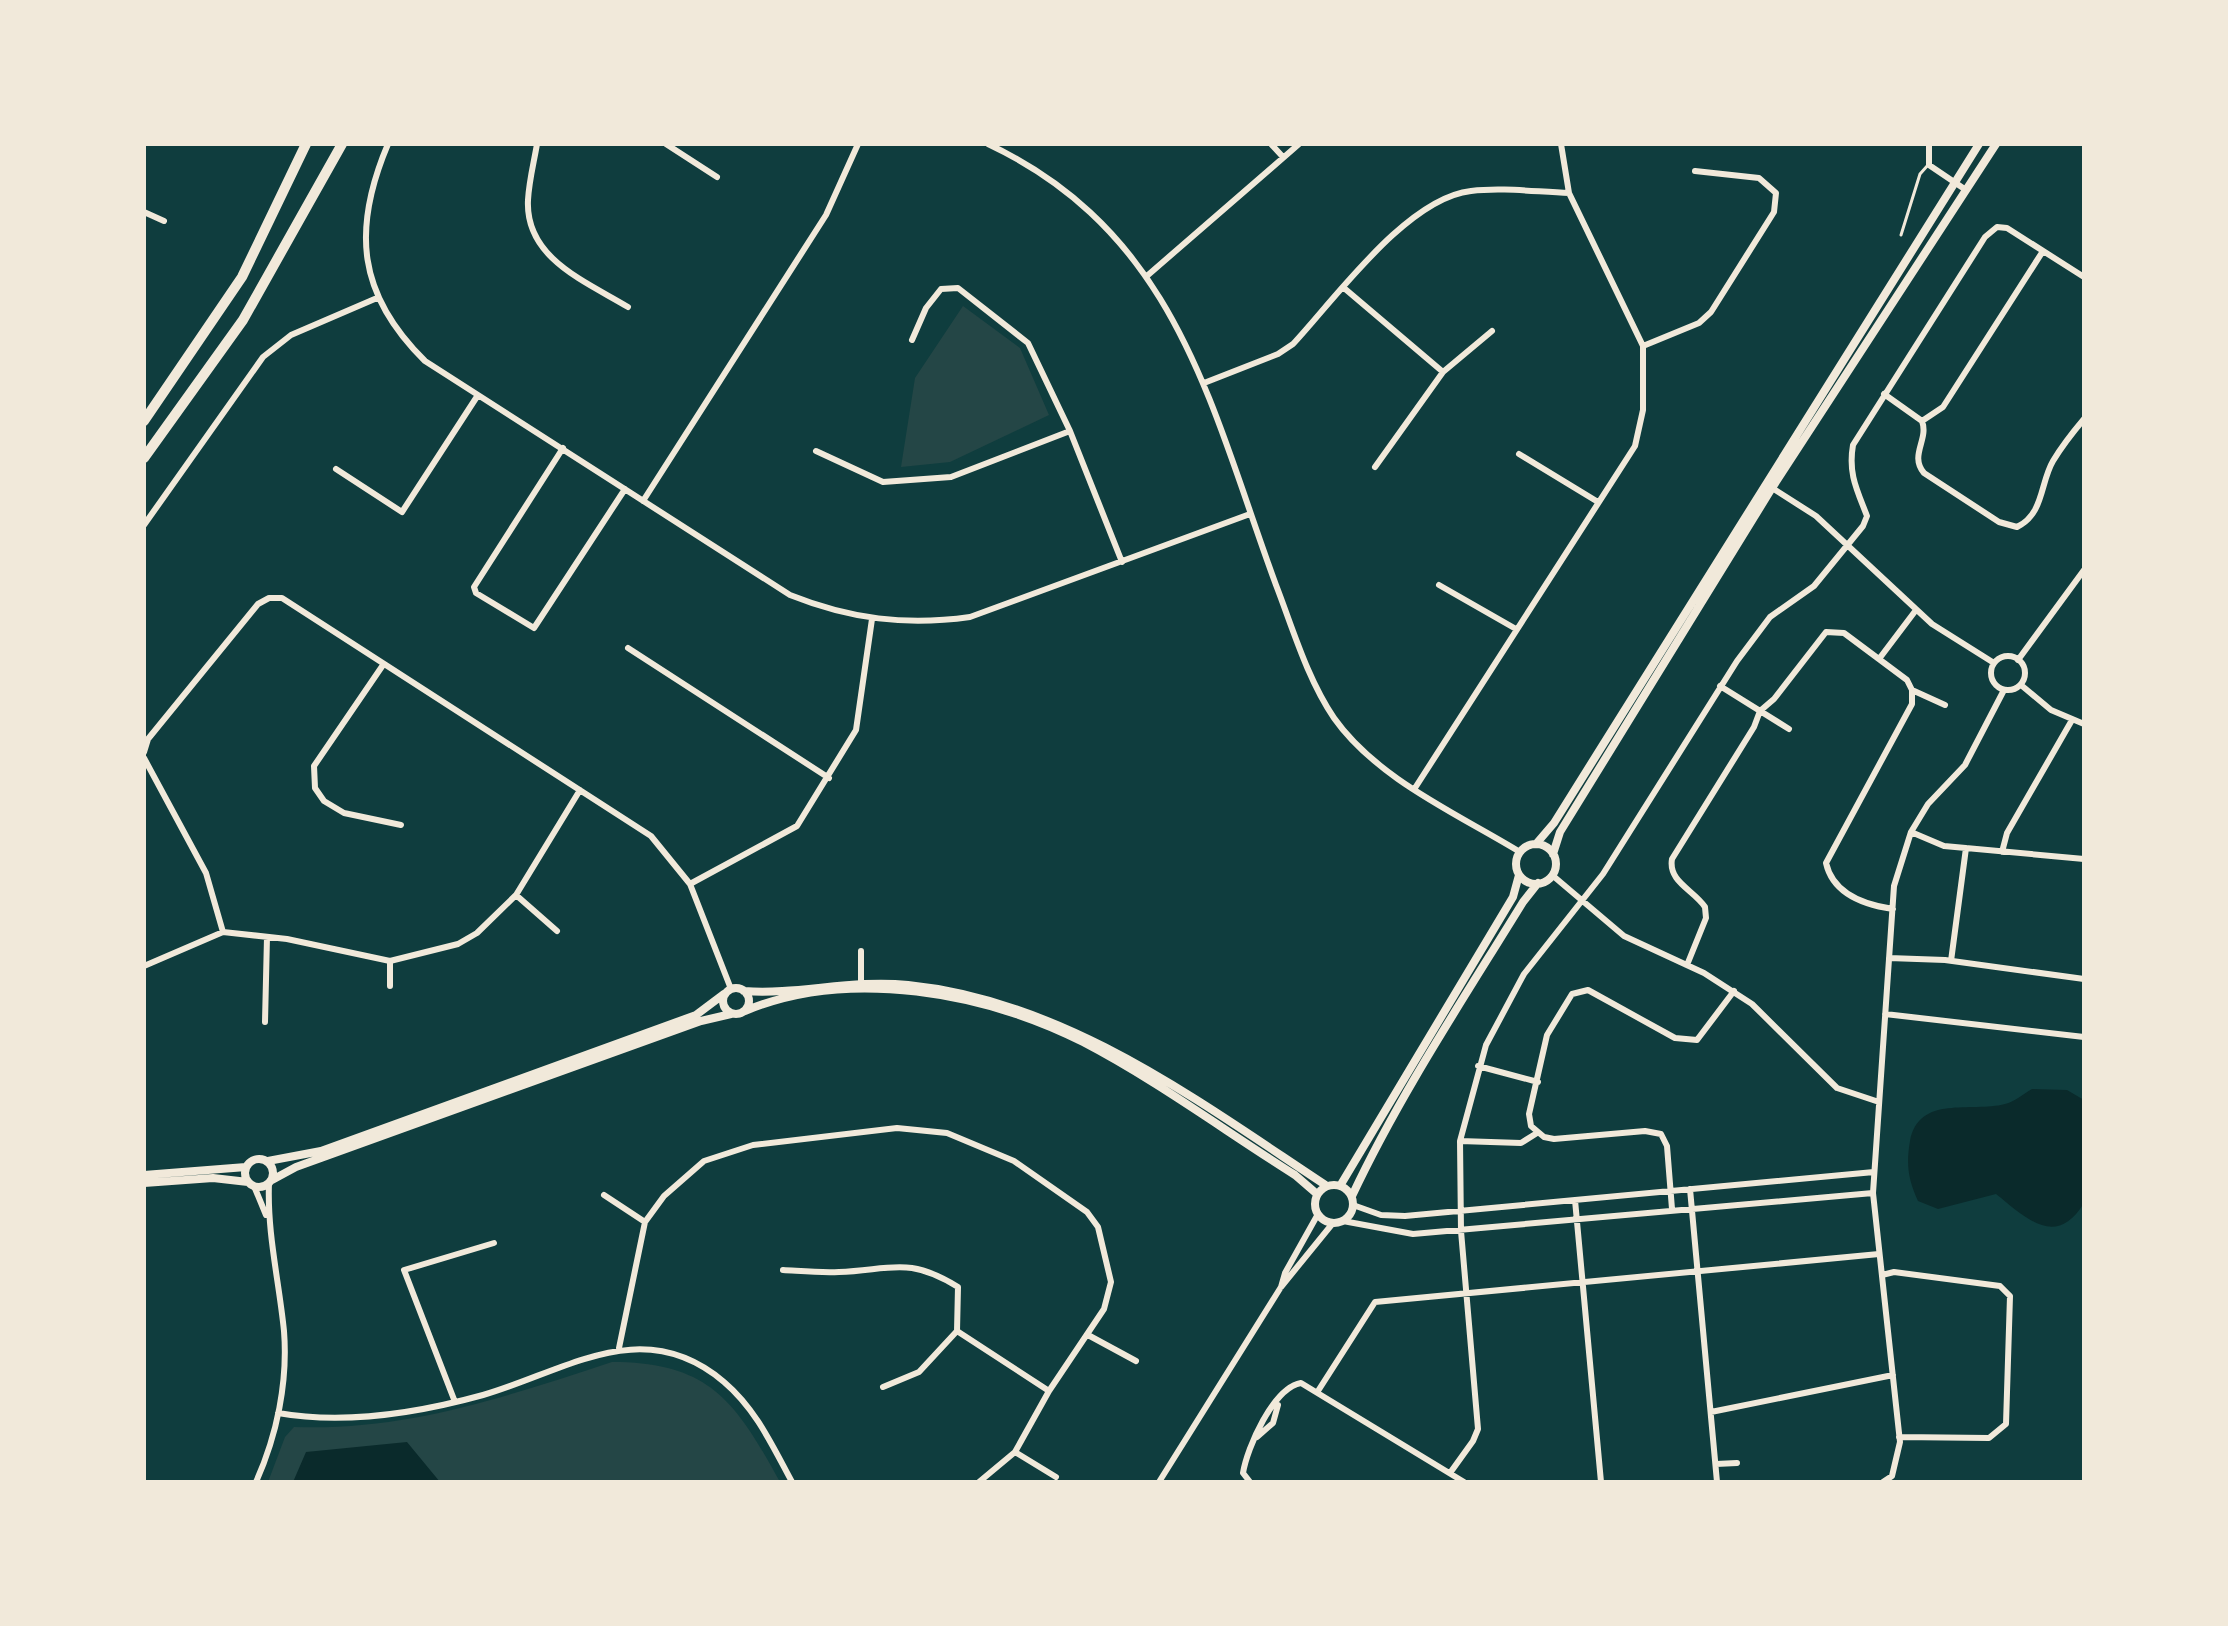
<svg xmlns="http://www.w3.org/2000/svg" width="2228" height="1626" viewBox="0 0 2228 1626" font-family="'Varela Round',sans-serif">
	<rect width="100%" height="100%" fill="#0f3d3e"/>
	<!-- green -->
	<path fill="#244646" d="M 963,306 L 1020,348 L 1049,415 L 950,462 L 901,467 L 915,378 Z
		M 612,1362 C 710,1362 736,1402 780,1482 L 268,1482 L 285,1437 L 294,1427 C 408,1431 505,1397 612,1362 Z"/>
	<!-- water -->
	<path fill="#0a2a2b" d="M 2032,1089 L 2067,1090 L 2084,1100 L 2084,1203 C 2056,1249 2026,1218 1996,1194 L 1938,1209 L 1918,1201 C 1908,1179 1906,1164 1910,1141 C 1919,1094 1971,1113 2005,1104 C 2014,1102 2023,1094 2032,1089 Z
		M 407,1442 L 440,1482 L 293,1482 L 306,1452 Z"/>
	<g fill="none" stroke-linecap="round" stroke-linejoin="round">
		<!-- service -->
		<path stroke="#f1e9da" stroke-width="3" d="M 1901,235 L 1920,174 L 1928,165"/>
		<!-- minor -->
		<path stroke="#f1e9da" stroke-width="6" d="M 388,144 C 352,229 357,294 425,361 L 790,595 C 850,619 906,626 970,617 L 1250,514
			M 537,144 C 534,162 529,181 528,200 C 525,258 585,281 628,307
			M 666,144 L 717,177
			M 988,144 C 1178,234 1210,406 1276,585 C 1293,629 1307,678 1334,718 C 1377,779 1458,814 1520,852
			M 1271,144 L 1283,157
			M 1929,144 L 1929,165 L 1966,190
			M 144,212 L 164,221
			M 2043,251 L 1943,407 L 1922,421 C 1929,440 1909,455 1924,473 L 1999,522 L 2017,527 C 2044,514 2040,483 2053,461 C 2062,446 2073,432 2084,419
			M 1148,275 L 1299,144
			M 1344,288 L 1443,372
			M 912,340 L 926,308 L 941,289 L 958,288 L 1028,343 L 1070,431 L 1122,562
			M 1643,346 L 1699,323 L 1711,312 L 1774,212 L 1776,193 L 1759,178 L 1695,171
			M 1204,383 L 1278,354 L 1293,344 C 1335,299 1407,198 1471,191 C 1502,187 1537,192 1569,193
			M 1884,394 L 1922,421
			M 563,448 L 474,587 L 476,593 L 534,628 L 625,489
			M 816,451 L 883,482 L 951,477 L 1070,431
			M 1519,454 L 1598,502
			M 1375,467 L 1443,372 L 1492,331
			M 336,469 L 402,512 L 478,395
			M 1769,486 L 1816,516 L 1932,624 L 1994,663
			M 643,501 L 826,215 L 858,144
			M 144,525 L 263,357 L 291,335 L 377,298
			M 1439,585 L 1516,629
			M 628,648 L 829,778
			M1991 673a17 17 0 1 1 34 0a17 17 0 1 1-34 0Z
			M 1879,659 L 1916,610
			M 2018,660 L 2084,570
			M 383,665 L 314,766 L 315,788 L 324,801 L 344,813 L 401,825
			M 2021,685 L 2051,710 L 2084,724
			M 1720,686 L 1789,729
			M 1912,690 L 1945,705
			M 144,752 L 148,739 L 258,604 L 269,598 L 282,598 L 651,836 L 690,884 L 731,989
			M 144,758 L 206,873 L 223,932
			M 1415,788 L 1635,446 L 1643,410 L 1643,346 L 1569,193 L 1561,144
			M 1911,832 L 1944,846 L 2084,859
			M 2002,852 L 2007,833 L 2072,720
			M 1552,875 L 1624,936 L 1704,973 L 1752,1004 L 1837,1088 L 1879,1102
			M 690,884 L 797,826 L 856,730 L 872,619
			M 516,895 L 557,931
			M 861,951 L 861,986
			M 1889,958 L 1945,960 L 2084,979
			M 1951,961 L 1966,848
			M 1687,965 L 1706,918 L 1705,907 C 1694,890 1668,882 1672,859 L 1754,727 L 1760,711 L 1774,699 L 1826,632 L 1844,633 L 1907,680 L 1912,690 L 1912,704 L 1826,863 C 1833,894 1865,905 1893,909
			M 144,966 L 223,932 L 287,939 L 390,961 L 458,944 L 477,933 L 516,895 L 580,790
			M 390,986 L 390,961
			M 1885,1014 L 2084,1037
			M 265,1022 L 267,937
			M 1478,1066 L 1538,1082
			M 1460,1141 L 1521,1143 L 1537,1133
			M 254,1186 L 266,1215
			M 1690,1189 L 1717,1482
			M 604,1195 L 645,1222
			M 1575,1200 L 1601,1482
			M 1353,1205 L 1381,1215 L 1405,1216 L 1874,1172
			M 1672,1209 L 1667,1146 L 1661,1134 L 1645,1131 L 1554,1139 L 1544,1137 L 1531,1126 L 1529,1114 L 1547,1035 L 1572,994 L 1588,990 L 1675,1038 L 1697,1040 L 1734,991
			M 1343,1221 L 1413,1234 L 1873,1193
			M 783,1270 C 801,1271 820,1273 839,1272 C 891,1270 908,1256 958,1287 L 957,1331
			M 1882,1275 L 1894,1272 L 2000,1286 L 2010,1296 L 2006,1424 L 1989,1438 L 1899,1437
			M 1281,1287 L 1285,1273 L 1318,1214
			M 1088,1335 L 1136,1361
			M 619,1348 L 645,1222 L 664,1196 L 704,1161 L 753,1145 L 897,1128 L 947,1133 L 1014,1161 L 1087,1212 L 1098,1227 L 1111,1282 L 1104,1309 L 1049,1391 L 1015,1452 L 979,1482
			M 883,1387 L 919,1372 L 957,1331 L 1049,1391
			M 1318,1391 L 1375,1302 L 1879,1254
			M 455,1402 L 404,1270 L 494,1243
			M 1711,1412 L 1893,1375
			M 278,1413 C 345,1425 418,1413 483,1395 C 566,1371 643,1313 724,1382 C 756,1409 773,1447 792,1482
			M 1257,1437 L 1273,1423 L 1278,1405
			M 1015,1452 L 1056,1477
			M 1716,1464 L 1737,1463
			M 1450,1473 L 1473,1441 L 1478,1429 L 1461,1231 L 1460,1141 L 1486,1045 L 1524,974 L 1603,874 L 1737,661 L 1770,617 L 1814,586 L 1863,526 L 1867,516 C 1857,490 1848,474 1853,445 L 1985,237 L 1997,227 L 2007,228 L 2084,277
			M 256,1482 C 277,1435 288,1382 284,1331 C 279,1281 267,1233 269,1183
			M 1159,1482 L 1281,1287 L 1333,1223
			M 1250,1482 L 1243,1473 C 1247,1448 1273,1388 1301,1383 L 1464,1482
			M 1883,1482 L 1892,1476 L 1900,1442 L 1873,1193 L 1894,886 L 1911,832 L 1928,804 L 1965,765 L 2004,690"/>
		<!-- secondary -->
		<path stroke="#f1e9da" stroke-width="8" d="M 1536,844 L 1554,823 L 1979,144
			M1516 864a20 20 0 1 1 40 0a20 20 0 1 1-40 0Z
			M 1553,854 L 1560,832 L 1772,488 L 1996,144
			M723 1001a13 13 0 1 1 26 0a13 13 0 1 1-26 0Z
			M 744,991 C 798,995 852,979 908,985 C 1066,1001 1198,1101 1327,1186
			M 745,1011 C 849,967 986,993 1083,1042 C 1156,1080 1225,1131 1295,1175 L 1317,1194
			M245 1173a14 14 0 1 1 28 0a14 14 0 1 1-28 0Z
			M 268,1161 L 321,1151 L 696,1015 L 724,994
			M 144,1175 L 246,1167
			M 272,1180 L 296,1167 L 701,1021 L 731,1014
			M 144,1183 L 213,1178 L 248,1182
			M1315 1204a19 19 0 1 1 38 0a19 19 0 1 1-38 0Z
			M 1340,1186 L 1513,897 L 1519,875
			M 1352,1196 C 1400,1094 1464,998 1523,902 L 1538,883"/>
		<!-- trunk -->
		<path stroke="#f1e9da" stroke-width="10" d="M 144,421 L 242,277 L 306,144
			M 144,458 L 243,320 L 342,144"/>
	</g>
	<!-- border -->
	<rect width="2228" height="1626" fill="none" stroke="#f1e9da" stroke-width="292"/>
</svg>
